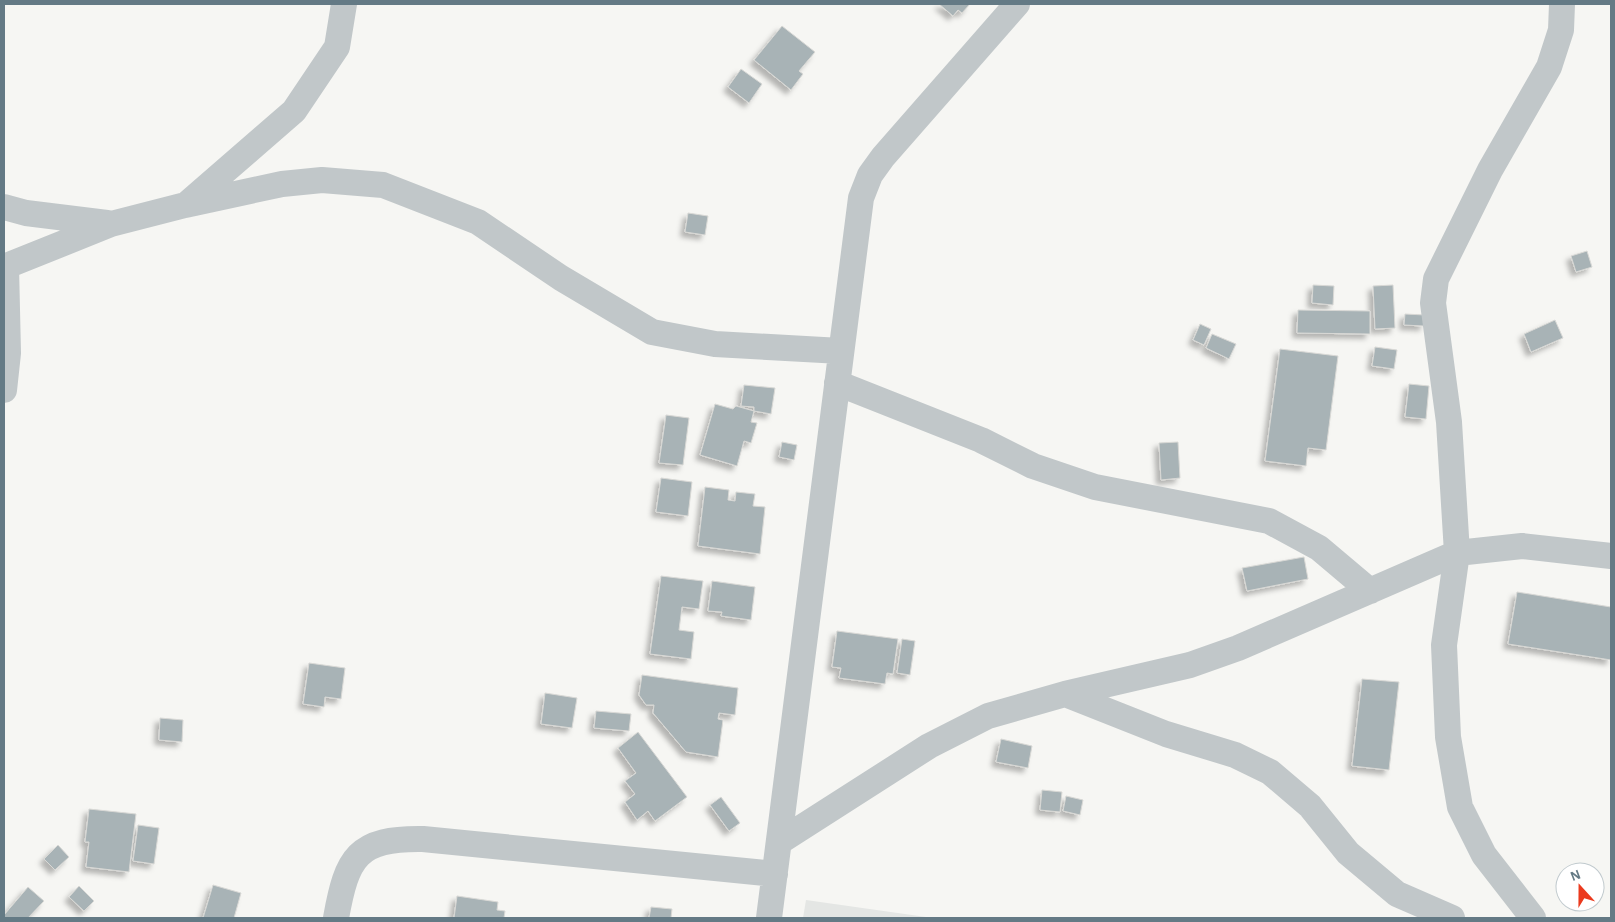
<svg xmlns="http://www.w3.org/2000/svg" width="1615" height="922" viewBox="0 0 1615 922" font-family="'Alegreya Sans',sans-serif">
	<defs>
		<filter id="shadow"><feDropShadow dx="-4.5" dy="4.5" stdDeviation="2.5" flood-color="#0004"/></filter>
	</defs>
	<rect width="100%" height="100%" fill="#f6f6f3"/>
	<!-- built -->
	<path fill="#e4e6e4" d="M 806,900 L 933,918 L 803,918 Z"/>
	<!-- building -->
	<path fill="#a8b3b6" stroke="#d8d8d5" filter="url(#shadow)" d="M 939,4 L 970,4 L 962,13 L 958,10 L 953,16 Z
		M 782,26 L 815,52 L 799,71 L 803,74 L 791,90 L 754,60 Z
		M 741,69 L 762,84 L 749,103 L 728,87 Z
		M 688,213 L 708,216 L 705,235 L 685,232 Z
		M 1587,251 L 1592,267 L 1576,272 L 1571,256 Z
		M 1313,285 L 1334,286 L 1333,305 L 1312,303 Z
		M 1393,285 L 1395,328 L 1375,329 L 1373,286 Z
		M 1298,310 L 1370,311 L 1370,334 L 1297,333 Z
		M 1405,314 L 1425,315 L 1424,326 L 1404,325 Z
		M 1555,320 L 1563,338 L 1531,352 L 1524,334 Z
		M 1200,324 L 1211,329 L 1204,345 L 1193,340 Z
		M 1212,334 L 1236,344 L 1229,359 L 1206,348 Z
		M 1375,347 L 1397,350 L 1394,369 L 1372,366 Z
		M 1280,349 L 1338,356 L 1326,450 L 1308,448 L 1306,466 L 1265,461 Z
		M 1409,384 L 1429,386 L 1426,419 L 1405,417 Z
		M 744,385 L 775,388 L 771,414 L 754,411 L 754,407 L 741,406 Z
		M 715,404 L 733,409 L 736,406 L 754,411 L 751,422 L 757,423 L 751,443 L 744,441 L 737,466 L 700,455 Z
		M 666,415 L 689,418 L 683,465 L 659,463 Z
		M 782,442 L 797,445 L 794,460 L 779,457 Z
		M 1178,442 L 1180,478 L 1161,480 L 1159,443 Z
		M 661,478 L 692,482 L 688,516 L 656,512 Z
		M 705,487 L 729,490 L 728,500 L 735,501 L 736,492 L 755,494 L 753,506 L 765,507 L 760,554 L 698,546 Z
		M 1304,557 L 1308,579 L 1247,591 L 1242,568 Z
		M 661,576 L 703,581 L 699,609 L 682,607 L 679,630 L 694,632 L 691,659 L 650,654 Z
		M 712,581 L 755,587 L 751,620 L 721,616 L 722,612 L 708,611 Z
		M 1517,592 L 1611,607 L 1611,660 L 1508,644 Z
		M 837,631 L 898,639 L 893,674 L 887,673 L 885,684 L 839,678 L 841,668 L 832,667 Z
		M 902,639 L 915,641 L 910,675 L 897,673 Z
		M 309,663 L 345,668 L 341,699 L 325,697 L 324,707 L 303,704 Z
		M 642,675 L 738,688 L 735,715 L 719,713 L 718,719 L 723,720 L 718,757 L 686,752 L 653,713 L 654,705 L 646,705 L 639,695 Z
		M 1362,679 L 1399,682 L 1389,770 L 1352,766 Z
		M 545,693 L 577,698 L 572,728 L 541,724 Z
		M 596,711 L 631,714 L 629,731 L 594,728 Z
		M 160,718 L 183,720 L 182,742 L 159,740 Z
		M 638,732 L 687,797 L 655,821 L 648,811 L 637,820 L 625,802 L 635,794 L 625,781 L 636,773 L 618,748 Z
		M 1001,739 L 1032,746 L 1028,768 L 996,762 Z
		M 1042,790 L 1062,792 L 1060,812 L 1040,810 Z
		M 1066,796 L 1083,800 L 1080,815 L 1063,811 Z
		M 721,797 L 740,823 L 729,831 L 710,805 Z
		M 89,809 L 136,814 L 129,872 L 86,867 L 89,842 L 85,842 Z
		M 138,825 L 159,828 L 154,864 L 133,861 Z
		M 58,845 L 69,857 L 55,870 L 44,859 Z
		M 213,885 L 241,893 L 234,918 L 203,918 Z
		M 79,886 L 94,901 L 84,911 L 69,897 Z
		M 28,887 L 44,901 L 28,918 L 4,918 L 4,915 Z
		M 457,896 L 498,902 L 497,910 L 505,911 L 504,918 L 454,918 Z
		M 651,907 L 672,909 L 671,918 L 649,918 Z"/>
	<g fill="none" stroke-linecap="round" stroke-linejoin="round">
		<!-- minor -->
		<path stroke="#c1c7c9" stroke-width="26" d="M 188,203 L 294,111 L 337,47 L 344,4
			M 4,207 L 26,213 L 107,223
			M 4,267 L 111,224 L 185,205 L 282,184 L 322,180 L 383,185 L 478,222 L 561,278 L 652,332 L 715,344 L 841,351
			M 837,383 L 981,440 L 1033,466 L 1095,487 L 1269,521 L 1319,548 L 1370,591
			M 4,390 L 8,353 L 6,266
			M 1065,694 L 1166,734 L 1235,755 L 1270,772 L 1310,806 L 1348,853 L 1397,894 L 1452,918
			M 779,842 L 929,746 L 988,716 L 1065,694 L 1190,665 L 1238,648 L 1457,553 L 1522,546 L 1611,556
			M 336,918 C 347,857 357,838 423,839 L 775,874
			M 769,918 L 861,198 L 870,175 L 883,157 L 1017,4
			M 1533,918 L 1484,855 L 1460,807 L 1448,737 L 1444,645 L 1457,553 L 1449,422 L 1433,303 L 1436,279 L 1490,170 L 1549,67 L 1561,30 L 1562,4"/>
	</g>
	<!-- border -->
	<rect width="1615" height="922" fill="none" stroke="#647a85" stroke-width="10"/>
	<!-- north arrow -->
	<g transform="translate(1580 887) rotate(339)"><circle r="24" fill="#ffffff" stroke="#c1cace"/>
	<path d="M0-4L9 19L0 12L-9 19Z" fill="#eb3a1e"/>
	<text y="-8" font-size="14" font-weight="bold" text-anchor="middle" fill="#647a85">N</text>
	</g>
</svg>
